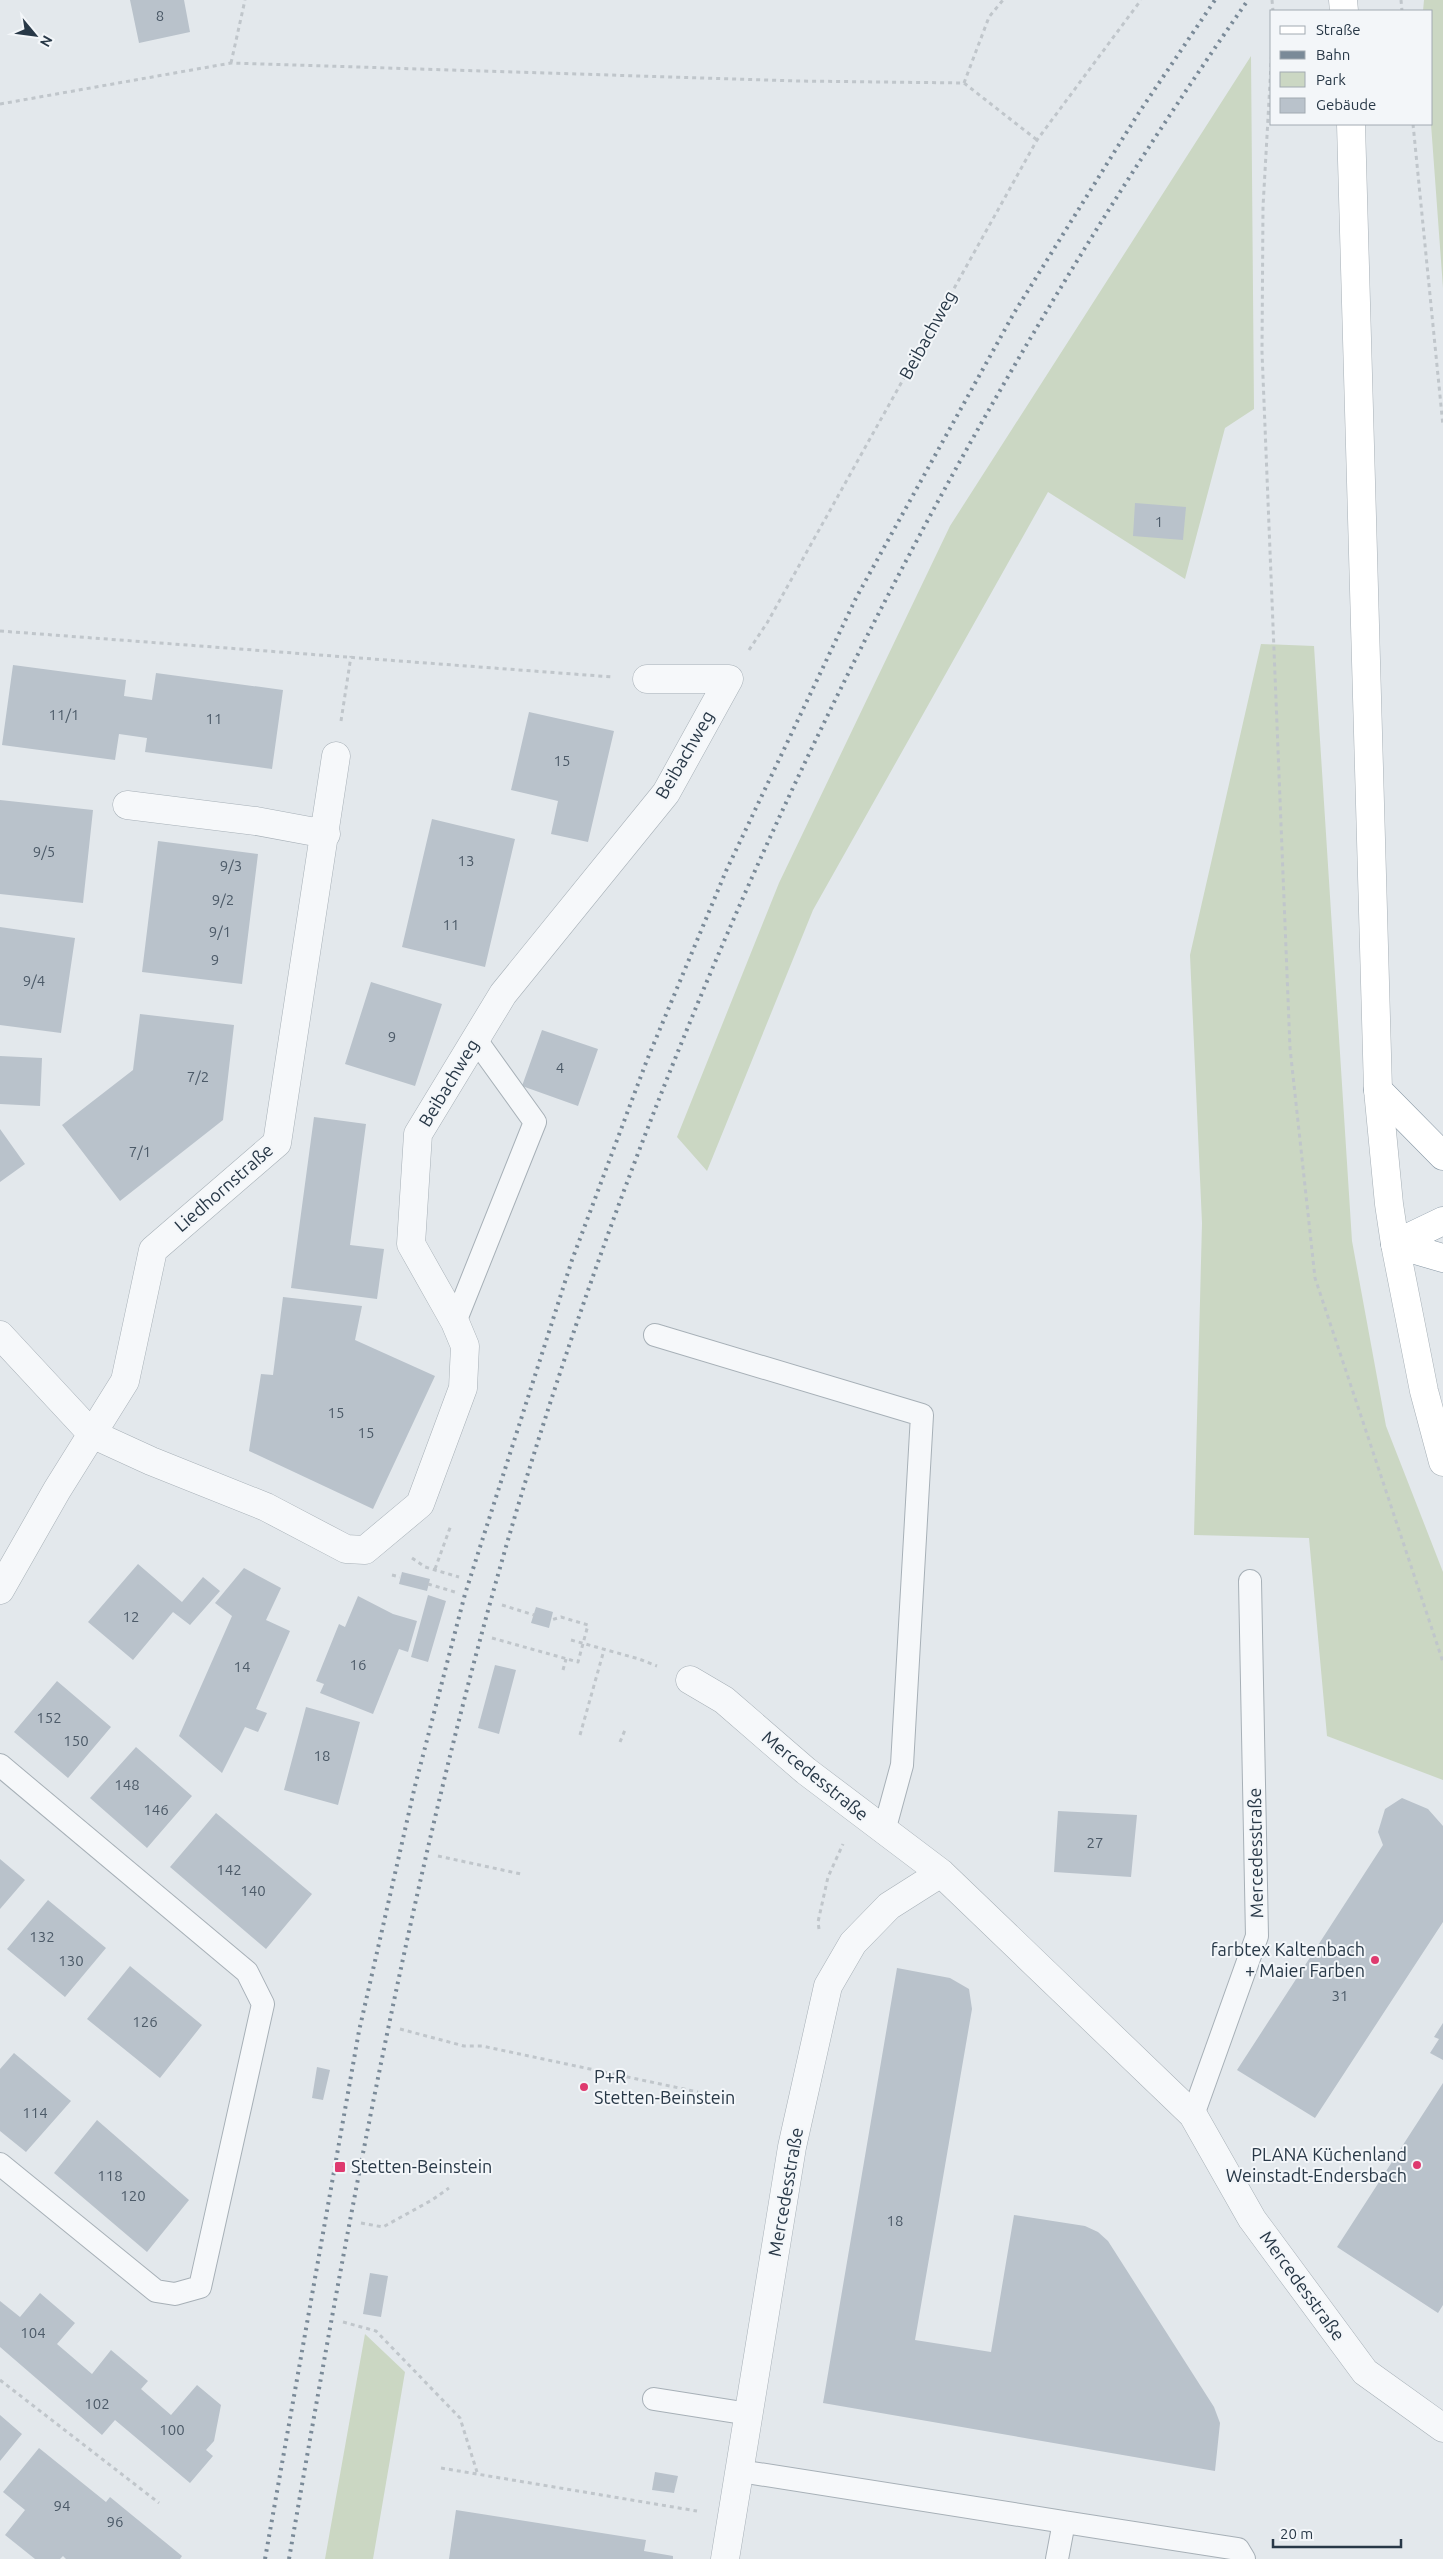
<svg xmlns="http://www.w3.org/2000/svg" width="1443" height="2559" viewBox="0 0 1443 2559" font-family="Ubuntu,sans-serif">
	<rect width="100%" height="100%" fill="#e3e8ec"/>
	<!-- green -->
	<path fill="#cbd7c3" d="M 1424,0 L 1443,0 L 1443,288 L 1431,124 L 1432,11 L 1423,11 Z
		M 1251,56 L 1254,409 L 1225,428 L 1185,579 L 1048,492 L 813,910 L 707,1171 L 677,1137 L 779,883 L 950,526 Z
		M 1261,644 L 1314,646 L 1352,1241 L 1386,1426 L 1443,1572 L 1443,1780 L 1327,1736 L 1309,1538 L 1194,1535 L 1202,1223 L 1190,955 Z
		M 365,2334 L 405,2372 L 373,2559 L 325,2559 Z"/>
	<!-- building -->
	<path fill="#b9c2cb" d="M 130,0 L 184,0 L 190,32 L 139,43 Z
		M 1135,503 L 1186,507 L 1183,540 L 1133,536 Z
		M 13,665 L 126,680 L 124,696 L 152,700 L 156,673 L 283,690 L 272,769 L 145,752 L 147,738 L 119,734 L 115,760 L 2,745 Z
		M 529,712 L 614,731 L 588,842 L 551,834 L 558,801 L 511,790 Z
		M 0,800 L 93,810 L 83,903 L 0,894 Z
		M 432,819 L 515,839 L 485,967 L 402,947 Z
		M 158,841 L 258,854 L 242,984 L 142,972 Z
		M 0,927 L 75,938 L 61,1033 L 0,1025 Z
		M 371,982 L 442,1004 L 415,1086 L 345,1064 Z
		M 140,1014 L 234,1025 L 223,1120 L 120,1201 L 62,1125 L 133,1070 Z
		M 542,1030 L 598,1049 L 578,1106 L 522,1086 Z
		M 0,1056 L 42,1058 L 40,1106 L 0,1104 Z
		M 314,1117 L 366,1124 L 350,1245 L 384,1249 L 377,1299 L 291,1288 Z
		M 0,1129 L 25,1164 L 0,1182 Z
		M 283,1297 L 362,1306 L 355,1340 L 435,1376 L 373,1509 L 249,1451 L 261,1374 L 273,1375 Z
		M 138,1564 L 182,1602 L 203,1577 L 220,1591 L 190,1625 L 173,1612 L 133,1660 L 88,1622 Z
		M 244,1568 L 281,1588 L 266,1620 L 290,1631 L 256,1709 L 267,1713 L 258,1732 L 245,1727 L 222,1773 L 179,1736 L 232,1616 L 215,1603 Z
		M 402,1572 L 430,1579 L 427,1591 L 399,1584 Z
		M 428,1595 L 446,1601 L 428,1662 L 411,1657 Z
		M 358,1596 L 393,1614 L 417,1621 L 408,1652 L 399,1649 L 373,1714 L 320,1693 L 324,1684 L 316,1681 L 339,1624 L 345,1627 Z
		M 536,1607 L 553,1612 L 549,1628 L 531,1623 Z
		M 495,1665 L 516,1670 L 499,1734 L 478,1728 Z
		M 57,1681 L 111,1727 L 68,1778 L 14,1732 Z
		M 306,1707 L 360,1722 L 338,1805 L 284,1790 Z
		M 136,1747 L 192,1796 L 147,1848 L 90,1798 Z
		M 1402,1798 L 1428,1809 L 1443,1826 L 1443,1922 L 1315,2118 L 1237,2070 L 1383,1845 L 1378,1832 L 1385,1809 Z
		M 1058,1811 L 1137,1815 L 1131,1877 L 1054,1872 Z
		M 216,1813 L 312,1894 L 266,1949 L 170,1867 Z
		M 0,1859 L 25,1880 L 0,1909 Z
		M 48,1900 L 106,1948 L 65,1997 L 7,1949 Z
		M 130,1966 L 202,2025 L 160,2078 L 87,2019 Z
		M 897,1968 L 950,1978 L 969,1989 L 972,2009 L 915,2340 L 991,2352 L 1014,2215 L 1085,2226 L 1098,2232 L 1108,2241 L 1214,2407 L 1220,2423 L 1215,2471 L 823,2403 Z
		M 1443,2023 L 1443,2060 L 1430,2053 L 1439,2039 L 1434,2037 Z
		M 14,2053 L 71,2101 L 26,2152 L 0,2131 L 0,2069 Z
		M 317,2067 L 330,2070 L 323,2100 L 312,2098 Z
		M 1443,2083 L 1443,2305 L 1438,2313 L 1337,2247 Z
		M 97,2120 L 189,2200 L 147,2252 L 54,2173 Z
		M 370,2273 L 388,2276 L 381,2317 L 363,2314 Z
		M 40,2293 L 75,2323 L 57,2344 L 92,2374 L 111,2350 L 148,2381 L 141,2389 L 171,2415 L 197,2385 L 221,2405 L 214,2441 L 206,2450 L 213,2456 L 190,2483 L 115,2420 L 102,2435 L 0,2347 L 0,2301 L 20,2317 Z
		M 0,2415 L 22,2434 L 0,2461 Z
		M 39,2448 L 106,2502 L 110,2497 L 182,2556 L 180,2559 L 66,2559 L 63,2556 L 60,2559 L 35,2559 L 5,2535 L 25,2510 L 3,2492 Z
		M 655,2472 L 678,2476 L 674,2493 L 652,2490 Z
		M 456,2510 L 646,2540 L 644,2551 L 673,2556 L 673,2559 L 449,2559 Z"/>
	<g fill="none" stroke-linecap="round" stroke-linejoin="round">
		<defs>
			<path id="service" d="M 455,1322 L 535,1122 L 476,1040
				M 655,1335 L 922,1415 L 902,1765 L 884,1831
				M 0,1765 L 247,1972 L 263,2004 L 200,2287 L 175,2294 L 156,2291 L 0,2164
				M 1193,2115 L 1257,1936 L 1250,1581
				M 654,2399 L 749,2414
				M 740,2471 L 1064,2522 L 1057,2559
				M 1064,2522 L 1238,2549 L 1244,2559"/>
			<path id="minor" d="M 127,805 L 256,821 L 326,834
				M 0,1335 L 92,1434 L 151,1461 L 266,1507 L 346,1549 L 365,1550 L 420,1504 L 463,1388 L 465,1346 L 455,1322 L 411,1244 L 418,1134 L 503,994 L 666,793 L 729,679 L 647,679
				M 0,1590 L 57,1490 L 125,1381 L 153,1250 L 277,1143 L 336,756
				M 690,1680 L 724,1700 L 806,1771 L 941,1873 L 1193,2115 L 1252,2219 L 1365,2372 L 1443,2428
				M 725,2559 L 792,2147 L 828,1986 L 853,1943 L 889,1906 L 941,1873"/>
			<path id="secondary" d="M 1343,0 L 1344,11
				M 1351,124 L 1378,1090 L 1389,1204 L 1395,1244 L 1424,1391 L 1443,1462"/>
			<path id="trunk" d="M 1378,1090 L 1443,1156
				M 1395,1244 L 1443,1221
				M 1395,1244 L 1443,1258"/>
		</defs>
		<!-- service casing -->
		<use href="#service" stroke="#a7b0b7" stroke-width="24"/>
		<!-- minor casing -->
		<use href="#minor" stroke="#a7b0b7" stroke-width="29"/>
		<!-- secondary casing -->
		<use href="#secondary" stroke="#a7b0b7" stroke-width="29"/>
		<!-- trunk casing -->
		<use href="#trunk" stroke="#8898a5" stroke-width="29"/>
		<!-- path -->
		<path stroke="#c0c6cb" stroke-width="3" stroke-dasharray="4 4" stroke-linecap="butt" d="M 1272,0 L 1273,11
			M 1401,0 L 1402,11
			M 1272,47 L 1263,207 L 1262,352 L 1290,1048 L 1315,1278 L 1443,1662
			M 231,63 L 245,0
			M 964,83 L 989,17 L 1003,0
			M 0,104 L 231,63 L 797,81 L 964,83 L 1037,140
			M 1413,124 L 1443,426
			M 0,631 L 613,677
			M 749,650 L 767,623 L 1037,140 L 1141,0
			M 341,721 L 351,656
			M 412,1558 L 425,1567 L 459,1577
			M 435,1569 L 451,1525
			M 392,1575 L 400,1577
			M 428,1584 L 455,1592
			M 502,1605 L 534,1615
			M 492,1638 L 578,1662 L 588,1625 L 561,1617 L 551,1620
			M 571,1640 L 639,1659 L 657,1666
			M 563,1670 L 566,1659
			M 580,1735 L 604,1650
			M 620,1742 L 625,1730
			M 438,1856 L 521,1874
			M 819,1929 L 818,1922 L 828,1877 L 843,1844
			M 400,2029 L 464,2046 L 482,2046 L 698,2092
			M 361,2223 L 383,2227 L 432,2200 L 449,2188
			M 343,2322 L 376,2331 L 460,2418 L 477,2472
			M 0,2380 L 159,2503
			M 441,2468 L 697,2511"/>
		<!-- service -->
		<use href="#service" stroke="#f6f8fa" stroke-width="22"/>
		<!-- minor -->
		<use href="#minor" stroke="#f6f8fa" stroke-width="28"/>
		<!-- secondary -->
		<use href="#secondary" stroke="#fff" stroke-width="28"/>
		<!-- trunk -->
		<use href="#trunk" stroke="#fff" stroke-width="28"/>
		<!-- rail -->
		<path stroke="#7a8a98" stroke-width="4" stroke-dasharray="2.5 5" stroke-linecap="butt" d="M 265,2559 L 359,2031 L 415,1786 L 465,1594 L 572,1260 L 647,1060 L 726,871 L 856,598 L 1014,313 L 1138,114 L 1215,0
			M 289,2559 C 350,2209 414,1857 515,1516 C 676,977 926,461 1248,0"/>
	</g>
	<!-- markers -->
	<g fill="#de3a6f" stroke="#f3f6f9" stroke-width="2">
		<circle cx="1375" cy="1960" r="5"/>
		<circle cx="584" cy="2087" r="5"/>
		<circle cx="1417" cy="2165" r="5"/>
		<rect x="334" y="2161" width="12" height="12" rx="2.5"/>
	</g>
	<g text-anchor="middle" stroke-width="4" stroke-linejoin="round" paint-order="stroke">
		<!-- number labels -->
		<g font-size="15" fill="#4c5a68">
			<text x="160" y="21">8</text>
			<text x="1159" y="527">1</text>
			<text x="64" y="720">11/1</text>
			<text x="214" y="724">11</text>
			<text x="562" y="766">15</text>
			<text x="44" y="857">9/5</text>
			<text x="466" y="866">13</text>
			<text x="231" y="871">9/3</text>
			<text x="223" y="905">9/2</text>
			<text x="451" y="930">11</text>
			<text x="220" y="937">9/1</text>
			<text x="215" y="965">9</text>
			<text x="34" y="986">9/4</text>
			<text x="392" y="1042">9</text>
			<text x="560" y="1073">4</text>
			<text x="198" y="1082">7/2</text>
			<text x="140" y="1157">7/1</text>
			<text x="336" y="1418">15</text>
			<text x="366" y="1438">15</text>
			<text x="131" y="1622">12</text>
			<text x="358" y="1670">16</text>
			<text x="242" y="1672">14</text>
			<text x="49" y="1723">152</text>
			<text x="76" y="1746">150</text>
			<text x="322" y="1761">18</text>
			<text x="127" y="1790">148</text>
			<text x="156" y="1815">146</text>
			<text x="1095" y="1848">27</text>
			<text x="229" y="1875">142</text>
			<text x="253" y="1896">140</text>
			<text x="42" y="1942">132</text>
			<text x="71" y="1966">130</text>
			<text x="1340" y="2001">31</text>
			<text x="145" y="2027">126</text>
			<text x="35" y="2118">114</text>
			<text x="110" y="2181">118</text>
			<text x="133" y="2201">120</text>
			<text x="895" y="2226">18</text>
			<text x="33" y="2338">104</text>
			<text x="97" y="2409">102</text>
			<text x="172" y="2435">100</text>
			<text x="62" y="2511">94</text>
			<text x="115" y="2527">96</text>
		</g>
		<!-- street labels -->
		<g font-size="18" fill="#283847" stroke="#f3f6f9">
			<text transform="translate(928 335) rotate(-61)" y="6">Beibachweg</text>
			<text transform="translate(685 755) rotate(-60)" y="6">Beibachweg</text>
			<text transform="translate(449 1083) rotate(-59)" y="6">Beibachweg</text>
			<text transform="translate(224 1188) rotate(-41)" y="6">Liedhornstraße</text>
			<text transform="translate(815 1776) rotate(39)" y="6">Mercedesstraße</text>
			<text transform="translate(1256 1853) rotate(-91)" y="6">Mercedesstraße</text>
			<text transform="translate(786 2192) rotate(-80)" y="6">Mercedesstraße</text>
			<text transform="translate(1302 2286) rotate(54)" y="6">Mercedesstraße</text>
		</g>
		<!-- poi labels -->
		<g font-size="18" fill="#283847" stroke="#f3f6f9" text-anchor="end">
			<text x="1365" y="1956">farbtex Kaltenbach<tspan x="1365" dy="21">+ Maier Farben</tspan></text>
			<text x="594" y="2083" text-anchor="start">P+R<tspan x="594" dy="21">Stetten-Beinstein</tspan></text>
			<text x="1407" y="2161">PLANA Küchenland<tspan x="1407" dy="21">Weinstadt-Endersbach</tspan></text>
			<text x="351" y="2173" text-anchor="start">Stetten-Beinstein</text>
		</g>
	</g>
	<!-- legend -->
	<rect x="1270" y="10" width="162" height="115" fill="#f3f6f9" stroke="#a2aab2"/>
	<rect x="1280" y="26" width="25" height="8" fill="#ffffff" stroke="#a2aab2"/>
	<text x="1316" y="35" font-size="15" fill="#283847">Straße</text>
	<rect x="1280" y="51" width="25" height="8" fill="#7a8a98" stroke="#a2aab2"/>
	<text x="1316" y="60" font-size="15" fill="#283847">Bahn</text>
	<rect x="1280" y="72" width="25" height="15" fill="#cbd7c3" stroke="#a2aab2"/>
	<text x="1316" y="85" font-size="15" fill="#283847">Park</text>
	<rect x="1280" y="98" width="25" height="15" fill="#b9c2cb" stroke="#a2aab2"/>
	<text x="1316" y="110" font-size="15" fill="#283847">Gebäude</text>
	<!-- north arrow -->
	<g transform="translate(35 35) rotate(119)" stroke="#f3f6f9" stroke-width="4" paint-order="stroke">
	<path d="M0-4L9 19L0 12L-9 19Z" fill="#283847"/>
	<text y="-8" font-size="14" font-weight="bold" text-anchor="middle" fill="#283847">N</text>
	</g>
	<!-- scale -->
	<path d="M1273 2539v8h128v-8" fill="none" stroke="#283847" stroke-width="2.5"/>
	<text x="1280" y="2539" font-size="15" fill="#283847" stroke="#f3f6f9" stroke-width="4" paint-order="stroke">20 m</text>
</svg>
